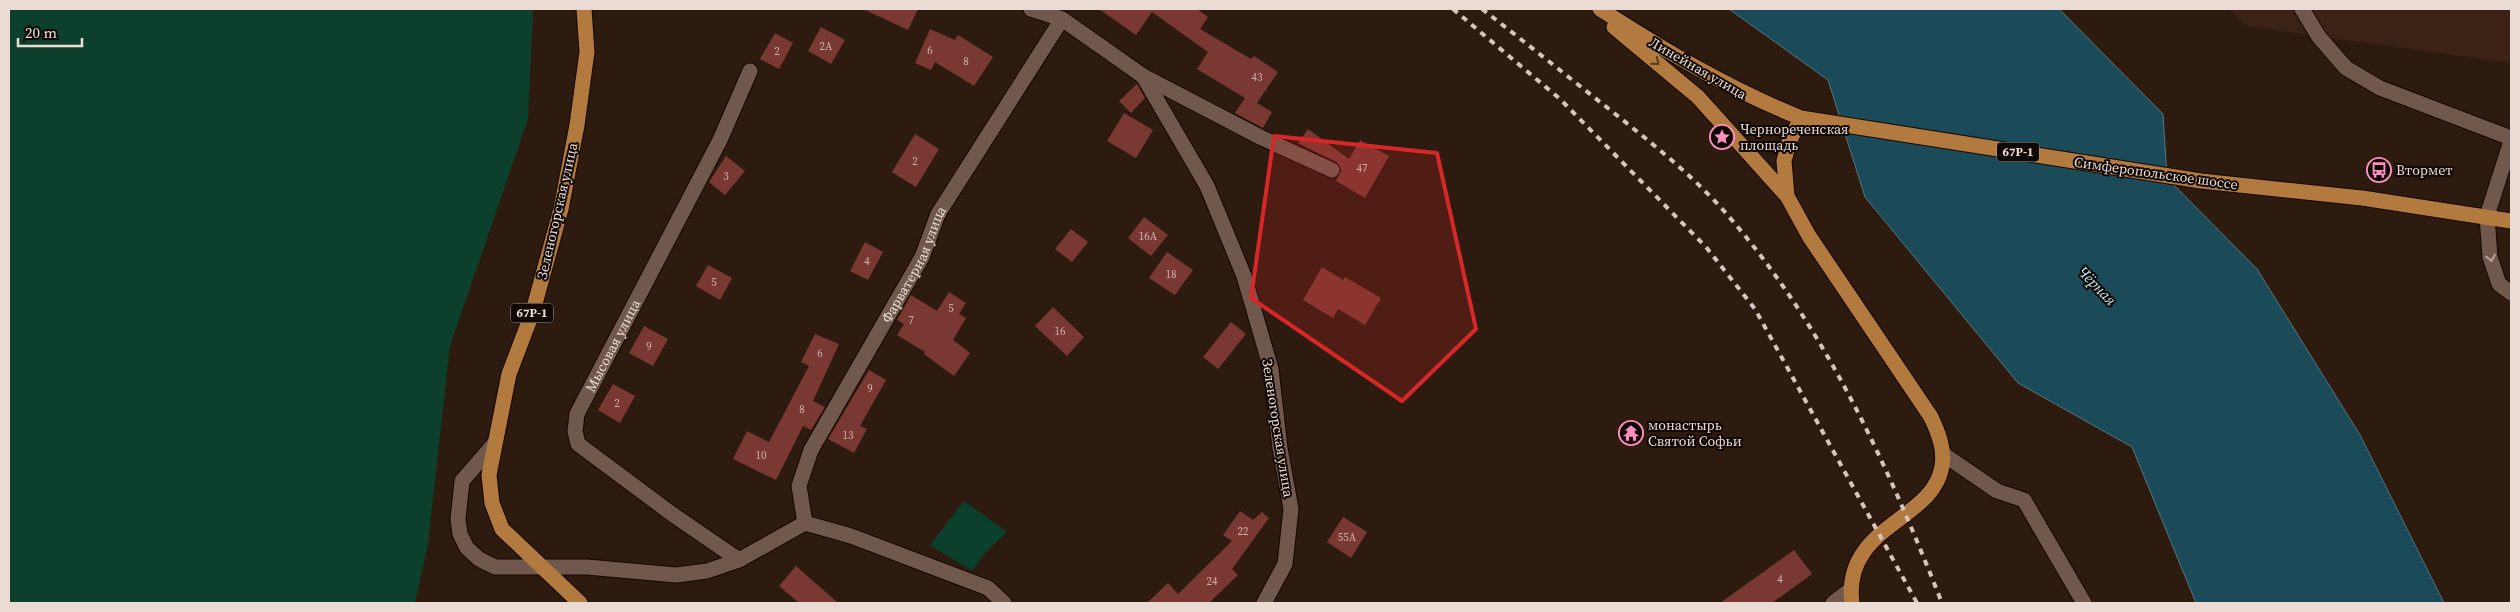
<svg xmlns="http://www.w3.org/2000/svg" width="2520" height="612" viewBox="0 0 2520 612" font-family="'Source Serif 4',serif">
	<rect width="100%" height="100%" fill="#2e1b10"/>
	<!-- built -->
	<path fill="#3c2214" d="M 2229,9 L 2511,9 L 2511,63 L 2247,26 Z"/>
	<!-- green -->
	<path fill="#0c402c" d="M 9,9 L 533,9 L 528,119 L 450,346 L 428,544 L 415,603 L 9,603 Z
		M 964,501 L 1007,532 L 986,552 L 972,571 L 930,545 Z"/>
	<!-- water -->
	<path fill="#1b4a58" stroke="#59767e" d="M 1729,9 L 2059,9 L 2163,114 L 2167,178 L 2257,269 L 2360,435 L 2444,603 L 2196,603 L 2132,447 L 2018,383 L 1865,197 L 1828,80 Z"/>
	<!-- building -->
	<path fill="#7a3832" d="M 863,9 L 918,9 L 908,30 Z
		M 1099,9 L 1197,9 L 1208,17 L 1200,29 L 1251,59 L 1254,56 L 1278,72 L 1257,103 L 1272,112 L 1263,128 L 1235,113 L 1245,98 L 1197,69 L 1208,52 L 1152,12 L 1136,35 Z
		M 821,27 L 845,40 L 831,64 L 808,51 Z
		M 930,29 L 955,40 L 958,35 L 993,57 L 974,86 L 935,62 L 931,70 L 915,63 Z
		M 775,33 L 793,43 L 779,69 L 760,59 Z
		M 1137,84 L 1145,98 L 1131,113 L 1119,101 Z
		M 1124,113 L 1153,130 L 1136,158 L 1107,141 Z
		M 1308,129 L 1349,159 L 1360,140 L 1389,156 L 1365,198 L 1336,181 L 1341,170 L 1336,162 L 1298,143 Z
		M 915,134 L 939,149 L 916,187 L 892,172 Z
		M 726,156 L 745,171 L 725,195 L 709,182 Z
		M 1144,217 L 1168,235 L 1151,256 L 1128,238 Z
		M 1071,229 L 1088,242 L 1072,262 L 1055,249 Z
		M 865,242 L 883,252 L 868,280 L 850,271 Z
		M 1167,252 L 1193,270 L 1175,295 L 1149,278 Z
		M 708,265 L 732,278 L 720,300 L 696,286 Z
		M 1322,267 L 1343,280 L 1345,277 L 1381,298 L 1365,325 L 1338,309 L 1333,318 L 1303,300 Z
		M 949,292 L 966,303 L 959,314 L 966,318 L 953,340 L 970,353 L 954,376 L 924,354 L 925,352 L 897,335 L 904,324 L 897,320 L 911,295 L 937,311 Z
		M 1053,307 L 1084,337 L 1067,356 L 1035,326 Z
		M 1231,322 L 1246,334 L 1218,369 L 1203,357 Z
		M 644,326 L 668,339 L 653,366 L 629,353 Z
		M 815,334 L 839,344 L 813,401 L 825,407 L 811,430 L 803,426 L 776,480 L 733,459 L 747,431 L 769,442 L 809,366 L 801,362 Z
		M 869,370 L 886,380 L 860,426 L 867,429 L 854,453 L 828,439 Z
		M 613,384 L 635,396 L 620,423 L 598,410 Z
		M 1240,511 L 1253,520 L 1262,512 L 1269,518 L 1232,569 L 1238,575 L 1209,603 L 1147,603 L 1168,583 L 1178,594 L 1232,541 L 1223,535 Z
		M 1343,517 L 1367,532 L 1351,558 L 1327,542 Z
		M 1794,550 L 1812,574 L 1772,603 L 1720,603 Z
		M 796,566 L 838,603 L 799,603 L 779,586 Z"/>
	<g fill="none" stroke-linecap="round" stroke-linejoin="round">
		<defs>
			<g id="minor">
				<path d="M 1031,9 L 1062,19 L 1143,76 L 1207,186 L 1244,276 L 1271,369 L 1280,448 L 1291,509 L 1285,564 L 1264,603"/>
				<path d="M 2302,9 L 2319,37 L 2346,68 L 2380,88 L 2511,138"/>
				<path d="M 1143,76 L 1262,138 L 1332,170"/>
				<path d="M 2511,141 L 2487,216 L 2490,257 L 2499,284 L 2511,293"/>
				<path d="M 495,443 L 462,481 L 458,519 L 460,534 L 467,548 L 479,559 L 495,567 L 587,567 L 676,575 L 707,571 L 739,560 L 805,523 L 851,536 L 988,588 L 1004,603"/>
				<path d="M 1943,454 L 1997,491 L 2024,500 L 2084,603"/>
				<path id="s1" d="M 805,523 L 799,486 L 811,450 L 922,257 L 938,214 L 1062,19"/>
				<path id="s2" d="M 739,560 L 672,514 L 578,444 L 575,431 L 577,414 L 720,140 L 750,71"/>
				<path d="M 1833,603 L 1850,590"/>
			</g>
			<path id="major" d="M 1600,9 C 1667,52 1727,88 1801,118 L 2201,181 L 2362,198 L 2511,221
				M 1614,27 L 1698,97 L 1787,196
				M 1801,118 L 1789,142 L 1784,161 L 1787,196 L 1809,236 L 1931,417 C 1938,432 1945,449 1942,466 C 1934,521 1842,525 1852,603
				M 580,603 L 502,529 L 492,503 L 489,475 L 509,374 L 533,311 L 561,209 L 577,125 L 587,52 L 584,9"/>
		</defs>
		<!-- minor casing -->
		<use href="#minor" stroke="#160500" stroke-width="17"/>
		<!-- major casing -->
		<use href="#major" stroke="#160500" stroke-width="17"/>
		<!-- minor -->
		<use href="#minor" stroke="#70594c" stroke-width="15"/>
		<!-- major -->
		<use href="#major" stroke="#b27a3f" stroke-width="15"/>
		<!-- rail -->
		<path stroke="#d4c5be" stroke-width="4" stroke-dasharray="6 6" stroke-linecap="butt" d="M 1453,9 L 1560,99 L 1706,247 L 1755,309 L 1917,603
			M 1482,9 C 1525,42 1567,76 1609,109 C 1649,141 1690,173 1724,211 C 1825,325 1887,464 1942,603"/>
	</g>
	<!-- one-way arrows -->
	<defs><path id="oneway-chevron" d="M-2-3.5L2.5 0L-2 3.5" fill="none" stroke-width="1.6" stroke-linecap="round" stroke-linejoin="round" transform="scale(1.25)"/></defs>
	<use stroke="#593b1f" href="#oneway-chevron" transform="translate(1656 62) rotate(40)"/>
	<use stroke="#b3a197" href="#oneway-chevron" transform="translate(2491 258) rotate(78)"/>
	<!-- marked area -->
	<path fill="#d62828" fill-opacity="0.2" stroke="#d62828" stroke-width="4" stroke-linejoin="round" d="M 1274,136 L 1437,153 L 1476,329 L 1402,401 L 1251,298 Z"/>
	<!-- icons -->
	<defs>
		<symbol id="sight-ring" viewBox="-11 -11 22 22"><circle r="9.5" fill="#100805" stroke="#fd8ec0" stroke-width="1.5"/><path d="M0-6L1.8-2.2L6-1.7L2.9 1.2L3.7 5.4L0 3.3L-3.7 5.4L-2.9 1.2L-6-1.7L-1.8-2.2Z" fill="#fd8ec0"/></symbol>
		<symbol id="bus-ring" viewBox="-11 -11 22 22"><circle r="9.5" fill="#100805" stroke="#fd8ec0" stroke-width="1.5"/><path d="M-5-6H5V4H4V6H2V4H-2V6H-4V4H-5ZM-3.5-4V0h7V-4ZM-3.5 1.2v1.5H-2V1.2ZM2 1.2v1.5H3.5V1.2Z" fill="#fd8ec0"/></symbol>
		<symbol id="temple-ring" viewBox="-11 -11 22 22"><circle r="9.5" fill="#100805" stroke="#fd8ec0" stroke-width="1.5"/><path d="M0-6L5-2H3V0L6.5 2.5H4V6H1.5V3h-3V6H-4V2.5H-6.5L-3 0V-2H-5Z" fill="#fd8ec0"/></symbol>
	</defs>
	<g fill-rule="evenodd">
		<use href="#sight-ring" x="1708" y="123" width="28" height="28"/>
		<use href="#bus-ring" x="2365" y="156" width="28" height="28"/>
		<use href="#temple-ring" x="1617" y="419" width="28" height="28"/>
	</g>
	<g text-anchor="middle" stroke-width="4" stroke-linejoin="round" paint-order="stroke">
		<!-- number labels -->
		<g font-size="11" fill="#ceb3ac">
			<text x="826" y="50">2А</text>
			<text x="930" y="54">6</text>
			<text x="777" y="55">2</text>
			<text x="966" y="65">8</text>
			<text x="1257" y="81">43</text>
			<text x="915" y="165">2</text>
			<text x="1362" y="172">47</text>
			<text x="726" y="180">3</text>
			<text x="1148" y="240">16А</text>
			<text x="867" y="265">4</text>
			<text x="1171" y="278">18</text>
			<text x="714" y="286">5</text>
			<text x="951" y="312">5</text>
			<text x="911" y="324">7</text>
			<text x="1060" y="335">16</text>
			<text x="649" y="350">9</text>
			<text x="820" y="357">6</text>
			<text x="870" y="392">9</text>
			<text x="617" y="407">2</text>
			<text x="802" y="413">8</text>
			<text x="848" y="439">13</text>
			<text x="761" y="459">10</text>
			<text x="1243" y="535">22</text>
			<text x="1347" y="541">55А</text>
			<text x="1780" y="583">4</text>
			<text x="1212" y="585">24</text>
		</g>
		<!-- shield labels -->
		<g fill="#100805" stroke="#a99c97" stroke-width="1">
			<rect x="1997" y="142.5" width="42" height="19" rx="4"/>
			<rect x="511" y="303.5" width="42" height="19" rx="4"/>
		</g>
		<g font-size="12" font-weight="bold" fill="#eadcd5">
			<text x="2018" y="156">67Р-1</text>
			<text x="532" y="317">67Р-1</text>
		</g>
		<!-- street labels -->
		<g font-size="14" fill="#eadcd5" stroke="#100805">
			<text transform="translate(1698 68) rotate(30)" y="5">Линейная улица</text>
			<text transform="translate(2156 173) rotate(8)" y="5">Симферопольское шоссе</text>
			<text transform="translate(557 211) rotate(-77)" y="5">Зеленогорская улица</text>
			<text dy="5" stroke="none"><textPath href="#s1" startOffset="288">Фарватерная улица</textPath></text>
			<text dy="5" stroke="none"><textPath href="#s2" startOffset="306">Мысовая улица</textPath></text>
			<text transform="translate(1278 428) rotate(81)" y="5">Зеленогорская улица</text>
		</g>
		<!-- poi labels -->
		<g font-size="14" fill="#eadcd5" stroke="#100805" text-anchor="start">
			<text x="1740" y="134">Чернореченская<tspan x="1740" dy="16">площадь</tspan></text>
			<text x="2396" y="175">Втормет</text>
			<text x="1648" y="430">монастырь<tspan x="1648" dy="16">Святой Софьи</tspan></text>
		</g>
		<!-- water labels -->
		<g font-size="15" font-style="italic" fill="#c0ecfa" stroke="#100805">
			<text transform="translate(2097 286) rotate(46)" y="5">Чёрная</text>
		</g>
	</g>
	<!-- border -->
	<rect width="2520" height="612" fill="none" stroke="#eadcd5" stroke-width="20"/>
	<!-- scale -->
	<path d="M18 38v8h64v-8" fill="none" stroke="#eadcd5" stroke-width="2.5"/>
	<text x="25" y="38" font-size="15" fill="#eadcd5" stroke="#100805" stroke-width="4" paint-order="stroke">20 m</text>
</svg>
